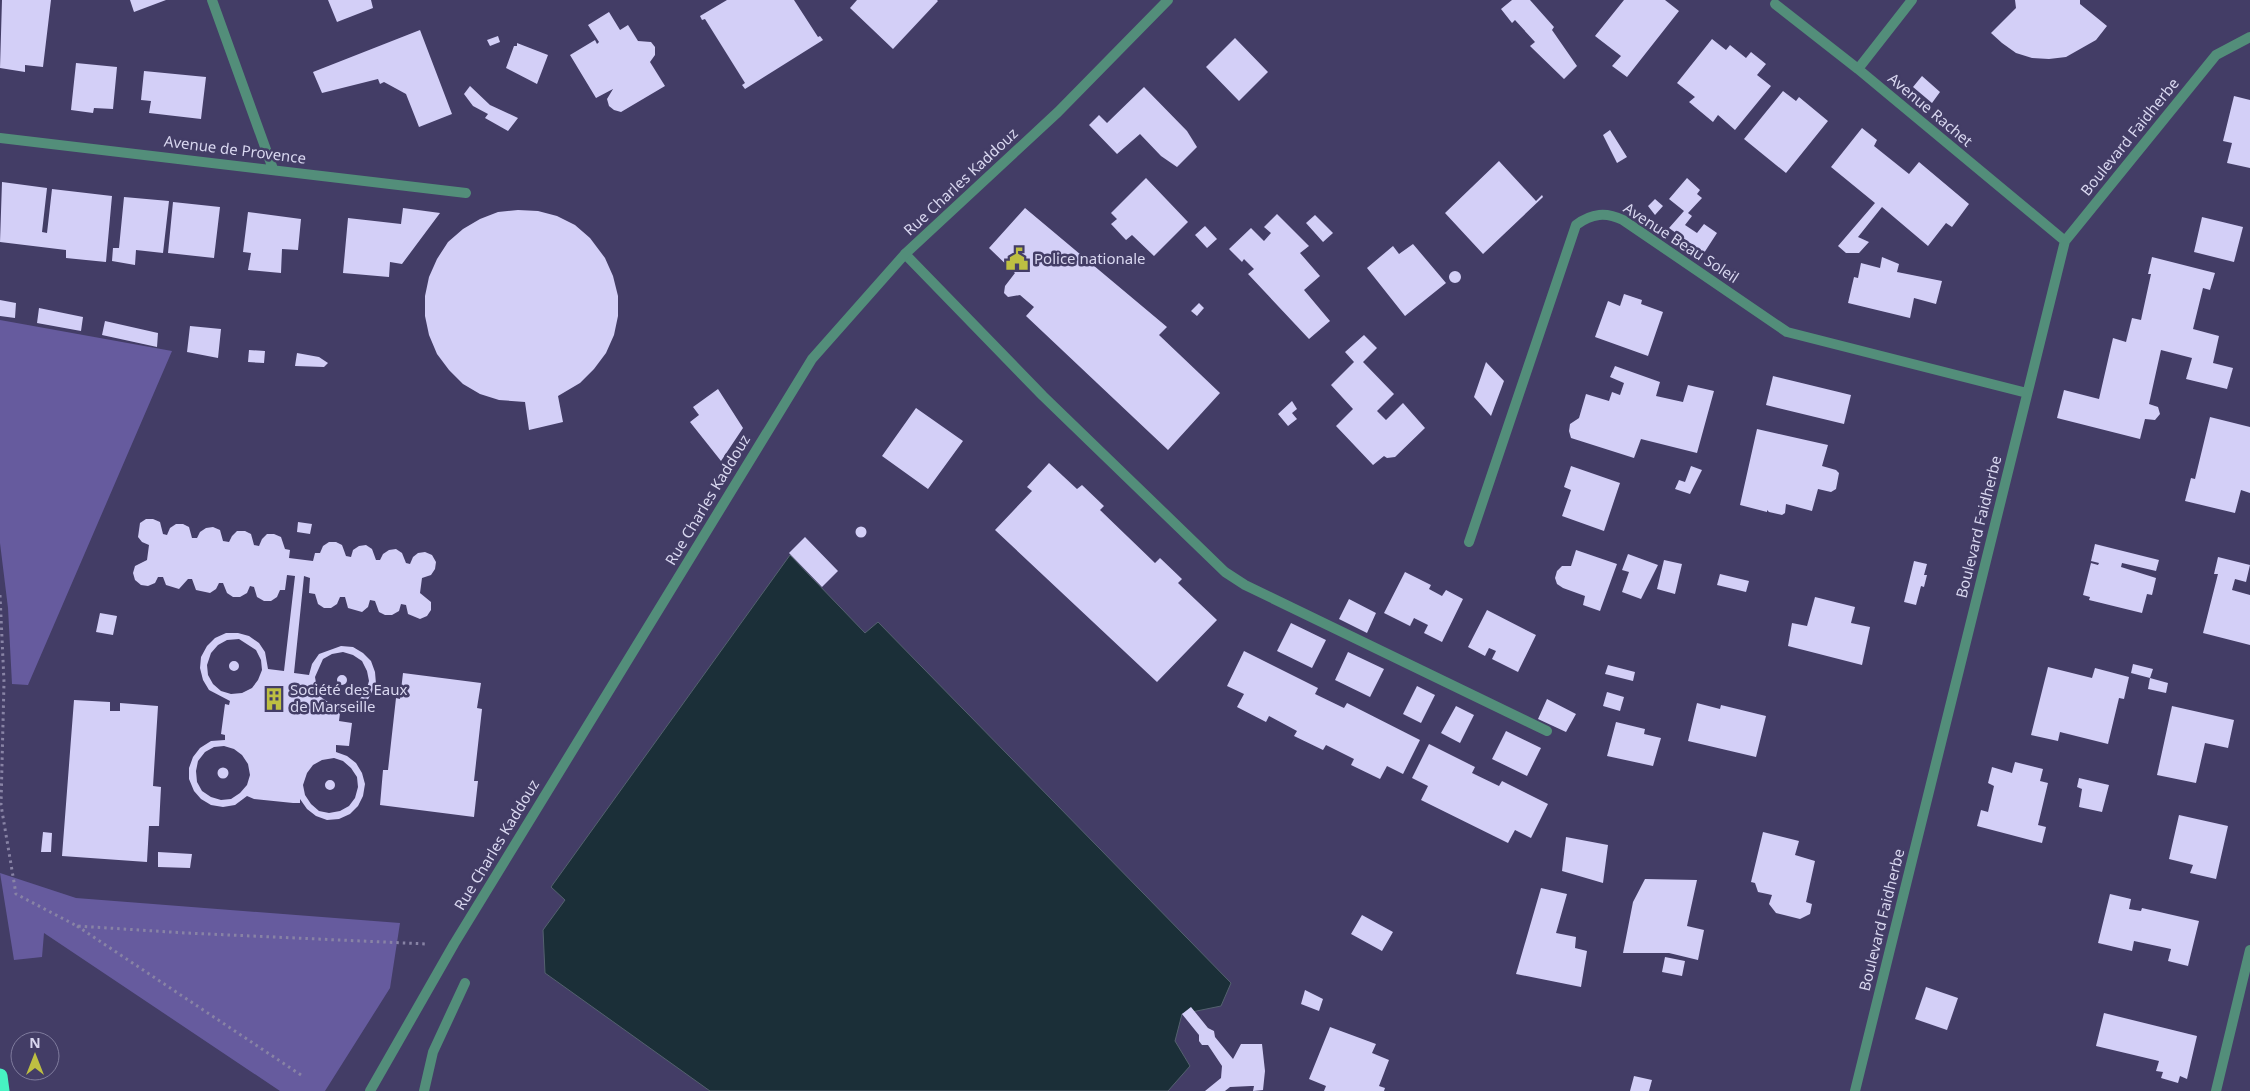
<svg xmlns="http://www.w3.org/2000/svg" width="2250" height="1091" viewBox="0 0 2250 1091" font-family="'Noto Sans',sans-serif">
	<rect width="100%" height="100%" fill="#433d66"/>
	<!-- green -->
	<path fill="#665b9e" d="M 0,320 L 172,351 L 28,685 L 12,684 L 8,608 L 0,543 Z
		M 0,873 L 76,898 L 400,923 L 390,988 L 325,1091 L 280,1091 L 44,933 L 42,957 L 14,960 Z"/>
	<!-- water -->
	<path fill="#1b2f38" stroke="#54616f" d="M 790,555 L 865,633 L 878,622 L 1231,983 L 1221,1006 L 1182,1014 L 1175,1041 L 1190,1066 L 1168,1091 L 710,1091 L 545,973 L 543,930 L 565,900 L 551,887 Z"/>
	<!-- building -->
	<path fill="#d3cff7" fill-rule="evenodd" d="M 2,0 L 51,0 L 43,67 L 25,65 L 25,72 L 0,68 Z
		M 130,0 L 166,0 L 134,12 Z
		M 328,0 L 371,0 L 373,8 L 337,22 Z
		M 727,0 L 794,0 L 818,37 L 820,36 L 823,40 L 745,89 L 742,85 L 745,83 L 705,19 L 702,20 L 700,16 Z
		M 857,0 L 937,0 L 938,1 L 893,49 L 850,8 Z
		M 1512,0 L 1530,0 L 1554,27 L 1552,30 L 1577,66 L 1564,79 L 1530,46 L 1535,42 L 1515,20 L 1512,23 L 1501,9 Z
		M 1624,0 L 1665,0 L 1679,11 L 1627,77 L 1612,66 L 1621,56 L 1595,36 Z
		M 2015,0 L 2080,0 L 2080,4 L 2107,26 L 2096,40 L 2066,57 L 2049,59 L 2032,58 L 2016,53 L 2002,43 L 1991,33 L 2016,8 Z
		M 609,12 L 620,30 L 628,25 L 638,41 L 651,42 L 655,47 L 655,55 L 650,62 L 665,86 L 621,112 L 614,110 L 609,106 L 607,99 L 613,89 L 596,98 L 570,55 L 595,40 L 597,44 L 599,42 L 588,25 Z
		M 420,30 L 452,114 L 419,127 L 406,94 L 384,82 L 380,84 L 378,79 L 322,93 L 313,72 Z
		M 498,36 L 500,42 L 490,46 L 487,40 Z
		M 1235,38 L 1268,72 L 1239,101 L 1206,67 Z
		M 1712,39 L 1726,50 L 1730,45 L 1746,58 L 1751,52 L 1766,64 L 1757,75 L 1771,86 L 1735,130 L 1718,115 L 1713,122 L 1689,102 L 1695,97 L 1677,83 Z
		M 517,43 L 548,55 L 537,84 L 506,68 L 514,46 L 517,46 Z
		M 76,63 L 117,67 L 113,109 L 94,108 L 93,113 L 71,110 Z
		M 144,71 L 206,77 L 201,119 L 149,113 L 151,101 L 141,100 Z
		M 1922,76 L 1940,92 L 1932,103 L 1913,87 Z
		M 470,86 L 490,105 L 518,118 L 508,131 L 485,118 L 488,114 L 473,106 L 464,94 Z
		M 1144,87 L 1187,131 L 1197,147 L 1177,167 L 1161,156 L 1140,134 L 1117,154 L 1089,125 L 1099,115 L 1107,123 Z
		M 1783,91 L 1796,101 L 1799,97 L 1828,121 L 1786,173 L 1744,139 Z
		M 2234,96 L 2250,100 L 2250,168 L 2227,163 L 2232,143 L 2223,141 Z
		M 1862,128 L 1877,140 L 1874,146 L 1909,174 L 1919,162 L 1969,204 L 1952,227 L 1946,223 L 1928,246 L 1882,207 L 1858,237 L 1869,242 L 1859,253 L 1846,253 L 1838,246 L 1875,203 L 1831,167 Z
		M 1610,130 L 1627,157 L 1617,163 L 1603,135 Z
		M 1499,161 L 1536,201 L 1542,195 L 1543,197 L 1483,254 L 1445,213 Z
		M 1146,178 L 1188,222 L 1154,256 L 1132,235 L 1126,240 L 1111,224 L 1117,219 L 1111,213 Z
		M 1687,178 L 1700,190 L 1697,194 L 1702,198 L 1688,213 L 1692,216 L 1685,225 L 1697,233 L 1704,224 L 1717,233 L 1704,253 L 1669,228 L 1684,211 L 1669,199 Z
		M 2,182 L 47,188 L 42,232 L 47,233 L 52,189 L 112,196 L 106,262 L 66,258 L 66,250 L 0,242 Z
		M 124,197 L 169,201 L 163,253 L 136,250 L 135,265 L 112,261 L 113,248 L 119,248 Z
		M 1655,199 L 1663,206 L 1655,215 L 1648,206 Z
		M 173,202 L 220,207 L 214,258 L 168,253 Z
		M 403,208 L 440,213 L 402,264 L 390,262 L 389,277 L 343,273 L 348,218 L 401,224 Z
		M 1025,208 L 1167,327 L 1159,335 L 1220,393 L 1168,450 L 1026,316 L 1034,307 L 1020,295 L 1008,297 L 1004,293 L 1005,286 L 1015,273 L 989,248 Z
		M 518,210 L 538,211 L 557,216 L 575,225 L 590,238 L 605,258 L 613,276 L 618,296 L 618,316 L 614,335 L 606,353 L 594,369 L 580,383 L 558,396 L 563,422 L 529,430 L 525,402 L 499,400 L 480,394 L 463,384 L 449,370 L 437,354 L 429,335 L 425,316 L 425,296 L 429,277 L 437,259 L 448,242 L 463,229 L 480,219 L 498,212 Z
		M 248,212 L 301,219 L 298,250 L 282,249 L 281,273 L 248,270 L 251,253 L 243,252 Z
		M 1277,214 L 1309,246 L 1300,253 L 1320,276 L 1304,290 L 1330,321 L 1309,339 L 1248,274 L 1254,269 L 1244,259 L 1242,262 L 1229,249 L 1251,228 L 1264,241 L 1271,233 L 1264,227 Z
		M 1315,215 L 1333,233 L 1323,242 L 1306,223 Z
		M 2202,217 L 2243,227 L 2234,262 L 2194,252 Z
		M 1205,226 L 1217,239 L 1207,248 L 1195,235 Z
		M 1413,244 L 1446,283 L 1405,316 L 1367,268 L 1393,246 L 1399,254 Z
		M 1882,257 L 1899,264 L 1897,272 L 1942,281 L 1936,304 L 1914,298 L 1910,318 L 1848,303 L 1854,277 L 1858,278 L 1861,263 L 1880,268 Z
		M 2152,257 L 2215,273 L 2210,290 L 2203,288 L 2193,329 L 2219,336 L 2213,363 L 2233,368 L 2227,389 L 2186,379 L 2192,358 L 2161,350 L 2149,404 L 2158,407 L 2160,414 L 2155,420 L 2145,419 L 2140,439 L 2057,418 L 2064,390 L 2099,399 L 2113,338 L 2126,342 L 2132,318 L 2141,320 L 2151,274 L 2148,274 Z
		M1449 277a6 6 0 1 1 12 0a6 6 0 1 1-12 0Z
		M 1624,294 L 1642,300 L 1641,304 L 1663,312 L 1648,356 L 1595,337 L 1608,301 L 1620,306 Z
		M 0,300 L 16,303 L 15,318 L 0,316 Z
		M 1199,303 L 1204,308 L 1197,316 L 1191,311 Z
		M 39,308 L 83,317 L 81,331 L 37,323 Z
		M 105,321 L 158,333 L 157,347 L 102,335 Z
		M 190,326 L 221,329 L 218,358 L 187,352 Z
		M 1364,335 L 1377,348 L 1363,362 L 1394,394 L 1377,411 L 1386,420 L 1403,403 L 1425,428 L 1395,457 L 1387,458 L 1384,456 L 1373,465 L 1336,426 L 1353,409 L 1331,385 L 1354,362 L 1345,352 Z
		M 249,350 L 265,351 L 264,363 L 248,362 Z
		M 297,353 L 319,357 L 328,363 L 324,367 L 295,366 Z
		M 1486,362 L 1504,381 L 1491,416 L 1474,397 Z
		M 1615,366 L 1660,382 L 1656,396 L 1683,402 L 1688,385 L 1714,391 L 1697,453 L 1641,439 L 1634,458 L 1571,438 L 1569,431 L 1570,424 L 1579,418 L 1586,394 L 1609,401 L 1612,392 L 1620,395 L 1624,383 L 1610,377 Z
		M 1773,376 L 1851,395 L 1844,424 L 1766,405 Z
		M 718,389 L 743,428 L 721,461 L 690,422 L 699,415 L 693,407 Z
		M 1292,401 L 1297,409 L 1292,413 L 1297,419 L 1288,426 L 1278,414 Z
		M 916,408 L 963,441 L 928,489 L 882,456 Z
		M 2210,417 L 2250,427 L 2250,493 L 2241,490 L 2235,513 L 2185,501 L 2191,478 L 2195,479 Z
		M 1757,429 L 1828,445 L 1822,466 L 1836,470 L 1839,473 L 1836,489 L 1831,492 L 1818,489 L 1812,511 L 1786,504 L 1785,513 L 1782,515 L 1769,512 L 1767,510 L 1767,512 L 1740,505 Z
		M 1049,463 L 1077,489 L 1082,485 L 1104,506 L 1100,510 L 1155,563 L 1160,558 L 1182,579 L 1178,583 L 1217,620 L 1157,682 L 995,530 L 1032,491 L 1027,487 Z
		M 1571,466 L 1620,483 L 1604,531 L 1562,516 L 1571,490 L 1564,487 Z
		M 1691,466 L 1702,470 L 1690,494 L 1675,489 L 1679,480 L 1685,482 Z
		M 146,519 L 153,519 L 160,522 L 163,534 L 167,535 L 170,528 L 176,524 L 183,524 L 189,527 L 192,538 L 197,538 L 200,532 L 206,528 L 213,527 L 220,530 L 223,541 L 229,542 L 232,536 L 237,531 L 245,531 L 251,534 L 254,545 L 259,546 L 262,539 L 267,534 L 274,534 L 281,537 L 285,549 L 290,550 L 289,558 L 313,561 L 315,553 L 320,553 L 323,546 L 329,542 L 336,542 L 342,545 L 346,556 L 351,557 L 353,550 L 359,546 L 366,545 L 372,549 L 376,560 L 380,560 L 383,554 L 389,550 L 396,549 L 402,553 L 406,563 L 410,564 L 413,557 L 418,553 L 425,552 L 432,555 L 436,562 L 435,569 L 431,575 L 422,578 L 420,593 L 431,602 L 431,610 L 427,616 L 420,619 L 408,614 L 406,605 L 401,604 L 399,611 L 392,615 L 385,615 L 379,612 L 375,601 L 370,600 L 368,607 L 362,612 L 348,608 L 345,597 L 340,597 L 337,604 L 331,608 L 324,608 L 318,604 L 315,594 L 309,593 L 310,578 L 304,576 L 294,673 L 309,675 L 312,664 L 319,654 L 341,646 L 353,647 L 363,653 L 371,661 L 375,672 L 376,684 L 365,705 L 355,711 L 340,713 L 339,721 L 352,723 L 349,746 L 336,745 L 336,752 L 347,756 L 356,763 L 362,773 L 365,784 L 363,796 L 358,806 L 350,814 L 339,819 L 327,820 L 316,816 L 307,809 L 300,799 L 300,803 L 293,803 L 254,799 L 247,796 L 235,805 L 223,807 L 211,805 L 201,799 L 194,791 L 189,779 L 189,768 L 193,757 L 200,748 L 211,741 L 225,740 L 225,735 L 221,734 L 225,704 L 229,705 L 230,701 L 209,690 L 203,680 L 200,668 L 201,657 L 207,646 L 215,638 L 226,633 L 238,633 L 249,636 L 259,643 L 265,652 L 268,669 L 284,671 L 295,576 L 287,575 L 285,590 L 280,590 L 277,597 L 271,601 L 264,601 L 257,597 L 254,587 L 250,586 L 247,593 L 240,597 L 233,597 L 227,593 L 223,583 L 219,583 L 216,589 L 210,593 L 196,590 L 192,579 L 188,579 L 179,589 L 166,585 L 163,577 L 158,577 L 155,583 L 148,586 L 141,585 L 135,580 L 133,573 L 135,566 L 147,560 L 149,545 L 142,542 L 138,537 L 140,523 ZM 239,639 L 256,650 L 261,660 L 262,670 L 258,680 L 252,688 L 242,693 L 231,694 L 221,691 L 213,684 L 208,675 L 207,665 L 211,653 L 218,645 L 227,640 ZM 343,652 L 353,655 L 362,661 L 367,671 L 369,681 L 366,691 L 360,699 L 351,705 L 341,706 L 331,704 L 322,698 L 317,689 L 315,677 L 323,659 L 332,654 ZM 224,746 L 234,749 L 242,755 L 248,764 L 250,775 L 247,785 L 240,793 L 231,799 L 221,800 L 211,797 L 202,791 L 197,782 L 196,771 L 198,761 L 205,752 L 214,747 ZM 334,758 L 343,761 L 351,768 L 357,777 L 358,787 L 355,798 L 349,806 L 340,811 L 329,813 L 319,811 L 311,804 L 305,795 L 303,785 L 307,773 L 313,765 L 322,760 Z
		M 298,522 L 312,524 L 310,534 L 297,532 Z
		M855.5 532a5.5 5.5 0 1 1 11 0a5.5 5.5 0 1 1-11 0Z
		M 805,537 L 838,571 L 822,587 L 789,553 Z
		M 2095,544 L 2159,560 L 2156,571 L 2122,563 L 2121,567 L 2156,578 L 2152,595 L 2147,594 L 2142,613 L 2089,600 L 2090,597 L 2083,595 L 2091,563 L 2098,565 L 2099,563 L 2091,561 Z
		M 1576,550 L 1617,564 L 1600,611 L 1583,605 L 1585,596 L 1563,588 L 1557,584 L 1555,578 L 1557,571 L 1562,566 L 1571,566 Z
		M 1628,554 L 1658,565 L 1641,599 L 1622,592 L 1629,572 L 1622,570 Z
		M 2218,557 L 2250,565 L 2246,582 L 2235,579 L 2232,590 L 2250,595 L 2250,645 L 2203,633 L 2218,574 L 2214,574 Z
		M 1664,560 L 1682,564 L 1675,594 L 1657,589 Z
		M 1914,561 L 1927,564 L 1924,575 L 1927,575 L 1924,587 L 1921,586 L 1916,605 L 1904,602 Z
		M 1405,572 L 1431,585 L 1429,589 L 1442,596 L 1446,590 L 1463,599 L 1442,642 L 1424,633 L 1428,625 L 1414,618 L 1410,626 L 1384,613 Z
		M 1720,574 L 1749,581 L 1746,592 L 1717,585 Z
		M 1815,597 L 1855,607 L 1851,623 L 1870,627 L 1862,665 L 1788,646 L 1792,623 L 1807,626 Z
		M 1349,599 L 1376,613 L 1367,633 L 1339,619 Z
		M 1487,610 L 1536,635 L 1518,672 L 1492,659 L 1496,651 L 1489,648 L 1485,656 L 1468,647 Z
		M 100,613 L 117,616 L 113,635 L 96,632 Z
		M 1291,623 L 1326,640 L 1312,668 L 1277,651 Z
		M 1244,651 L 1318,688 L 1315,694 L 1344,708 L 1347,703 L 1420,740 L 1403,774 L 1387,766 L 1380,779 L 1351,765 L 1354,759 L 1326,745 L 1323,750 L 1294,736 L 1297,731 L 1269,716 L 1266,722 L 1237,707 L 1244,694 L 1227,686 Z
		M 1348,652 L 1384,669 L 1370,697 L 1335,680 Z
		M229 666a5 5 0 1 1 10 0a5 5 0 1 1-10 0Z
		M 2133,664 L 2153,669 L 2150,678 L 2131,673 Z
		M 1608,665 L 1635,672 L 1633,681 L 1605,674 Z
		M 2048,667 L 2092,678 L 2095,668 L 2129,677 L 2124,699 L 2119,698 L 2108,744 L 2060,732 L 2058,741 L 2031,735 Z
		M 403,673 L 481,683 L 477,708 L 482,709 L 474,781 L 478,781 L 474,817 L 380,805 L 383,770 L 388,770 L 396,698 L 400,699 Z
		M337 680a5 5 0 1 1 10 0a5 5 0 1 1-10 0Z
		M 2150,678 L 2168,683 L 2166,693 L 2148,689 Z
		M 1417,686 L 1435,695 L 1421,723 L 1403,714 Z
		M 1607,692 L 1624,697 L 1620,711 L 1603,706 Z
		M 1547,699 L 1576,714 L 1566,732 L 1538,719 Z
		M 74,700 L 110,702 L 110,711 L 120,711 L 120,703 L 158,706 L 153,786 L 161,787 L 159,826 L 149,826 L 147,862 L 62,856 Z
		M 1697,703 L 1720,709 L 1721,705 L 1766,716 L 1756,757 L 1688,741 Z
		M 1456,706 L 1474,715 L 1460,743 L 1441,733 Z
		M 2172,706 L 2234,720 L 2228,748 L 2205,743 L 2196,783 L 2157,775 Z
		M 1616,722 L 1645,729 L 1644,734 L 1661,738 L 1653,766 L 1607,756 Z
		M 1506,731 L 1541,748 L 1527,776 L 1492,759 Z
		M 1429,744 L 1475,767 L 1472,773 L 1499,786 L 1502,781 L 1548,804 L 1531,838 L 1515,830 L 1508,843 L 1421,800 L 1428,786 L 1412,778 Z
		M 2015,762 L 2043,769 L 2040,781 L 2048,783 L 2038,825 L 2046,827 L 2042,843 L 1977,826 L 1981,810 L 1988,812 L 1994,786 L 1988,783 L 1992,767 L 2012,773 Z
		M217.5 773a5.5 5.5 0 1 1 11 0a5.5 5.5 0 1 1-11 0Z
		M 2079,778 L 2109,785 L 2102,812 L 2079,807 L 2082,789 L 2077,787 Z
		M325 785a5 5 0 1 1 10 0a5 5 0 1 1-10 0Z
		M 2179,815 L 2228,826 L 2216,879 L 2190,873 L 2193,865 L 2169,859 Z
		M 43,832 L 52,833 L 51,852 L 41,852 Z
		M 1763,832 L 1799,841 L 1795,855 L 1815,861 L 1806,902 L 1812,904 L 1810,914 L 1800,919 L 1776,913 L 1769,904 L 1772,895 L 1758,892 L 1755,883 L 1751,882 Z
		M 1566,837 L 1608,845 L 1603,883 L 1562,871 Z
		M 158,852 L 192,854 L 190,868 L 158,867 Z
		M 1645,879 L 1697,880 L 1687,926 L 1704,930 L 1698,960 L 1669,953 L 1623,953 L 1633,902 Z
		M 1541,888 L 1567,894 L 1556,933 L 1576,937 L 1575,948 L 1587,951 L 1581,987 L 1516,974 Z
		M 2110,894 L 2131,899 L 2129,909 L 2141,911 L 2142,908 L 2199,921 L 2188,966 L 2168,961 L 2171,949 L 2134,941 L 2132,951 L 2098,943 Z
		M 1362,915 L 1393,932 L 1382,951 L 1351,934 Z
		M 1665,957 L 1685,961 L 1682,976 L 1662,972 Z
		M 1926,987 L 1958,998 L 1947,1030 L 1915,1019 Z
		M 1305,990 L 1323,999 L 1319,1011 L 1301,1004 Z
		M 1191,1007 L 1208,1028 L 1214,1031 L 1215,1037 L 1233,1059 L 1241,1044 L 1262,1044 L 1265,1071 L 1263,1090 L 1253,1091 L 1254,1086 L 1251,1086 L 1230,1087 L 1225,1091 L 1205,1091 L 1221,1078 L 1222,1066 L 1208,1045 L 1202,1045 L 1199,1041 L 1199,1035 L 1182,1014 Z
		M 2104,1013 L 2197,1036 L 2187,1079 L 2180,1076 L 2178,1083 L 2161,1078 L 2163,1072 L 2156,1071 L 2159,1061 L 2096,1046 Z
		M 1330,1027 L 1376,1044 L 1372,1053 L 1389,1060 L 1379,1086 L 1385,1088 L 1384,1091 L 1324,1091 L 1326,1086 L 1309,1079 Z
		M 1634,1076 L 1652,1080 L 1649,1091 L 1630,1091 Z"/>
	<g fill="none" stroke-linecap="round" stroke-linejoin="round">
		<!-- path -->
		<path stroke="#8883a5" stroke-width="3" stroke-dasharray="2.5 4" stroke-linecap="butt" d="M 0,595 L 4,682 L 1,805 L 16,894 L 77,926 L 186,933 L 427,944
			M 77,926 L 304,1077"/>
		<!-- service -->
		<path stroke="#538e7a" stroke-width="10" d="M 905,254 L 1043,396 L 1225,572 L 1245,585 L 1547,731
			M 424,1091 L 433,1052 L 465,983"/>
		<!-- minor -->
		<path stroke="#538e7a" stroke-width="10" d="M 212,0 L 273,169
			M 1775,4 L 1858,69 L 2065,241
			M 1858,69 L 1912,0
			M 0,138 L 466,193
			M 1469,542 L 1576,225 C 1592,213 1606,212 1623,220 L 1787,332 L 2027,393
			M 1855,1091 L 2065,241 L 2216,55 L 2250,37
			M 2216,1091 L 2250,950"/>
		<!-- tertiary -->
		<path stroke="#538e7a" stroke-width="10" d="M 370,1091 L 454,944 L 812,359 L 905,254 L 1058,112 L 1168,0"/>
		<!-- motorway -->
		<path stroke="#47f2c2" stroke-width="15" d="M 0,1076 L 2,1091"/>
	</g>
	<!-- icons -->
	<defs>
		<symbol id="civic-bare" viewBox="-9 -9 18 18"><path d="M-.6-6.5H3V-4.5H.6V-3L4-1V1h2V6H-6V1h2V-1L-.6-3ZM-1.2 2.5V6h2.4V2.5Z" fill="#bebf42" stroke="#433d66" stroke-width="2.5" paint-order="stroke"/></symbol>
		<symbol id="building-bare" viewBox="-9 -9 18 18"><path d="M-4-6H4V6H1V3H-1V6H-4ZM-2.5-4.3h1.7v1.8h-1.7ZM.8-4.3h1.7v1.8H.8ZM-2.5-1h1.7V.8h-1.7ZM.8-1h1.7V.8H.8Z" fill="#bebf42" stroke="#433d66" stroke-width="2.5" paint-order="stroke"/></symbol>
	</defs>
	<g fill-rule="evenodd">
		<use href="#civic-bare" x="1001" y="243" width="32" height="32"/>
		<use href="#building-bare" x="258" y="683" width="32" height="32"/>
	</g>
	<g text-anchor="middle" stroke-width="5" stroke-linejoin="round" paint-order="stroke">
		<!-- street labels -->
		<g font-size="15" fill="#d9d7f0" stroke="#433d66">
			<text transform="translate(1930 110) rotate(40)" y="5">Avenue Rachet</text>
			<text transform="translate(2130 137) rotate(-51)" y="5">Boulevard Faidherbe</text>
			<text transform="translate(235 150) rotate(7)" y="5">Avenue de Provence</text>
			<text transform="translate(961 182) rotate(-43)" y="5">Rue Charles Kaddouz</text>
			<text transform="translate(1681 243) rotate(33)" y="5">Avenue Beau Soleil</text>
			<text transform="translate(708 500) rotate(-59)" y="5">Rue Charles Kaddouz</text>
			<text transform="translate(1979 527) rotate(-76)" y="5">Boulevard Faidherbe</text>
			<text transform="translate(497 845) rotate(-59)" y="5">Rue Charles Kaddouz</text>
			<text transform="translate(1882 920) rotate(-76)" y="5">Boulevard Faidherbe</text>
		</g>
		<!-- poi labels -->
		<g font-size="15" fill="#d9d7f0" stroke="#433d66" text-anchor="start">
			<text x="1034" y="264">Police nationale</text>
			<text x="290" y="695">Société des Eaux<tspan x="290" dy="17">de Marseille</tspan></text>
		</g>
	</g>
	<!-- north arrow -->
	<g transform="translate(35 1056)"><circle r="24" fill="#433d66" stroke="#7f7b9d"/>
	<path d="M0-4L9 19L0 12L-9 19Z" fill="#bebf42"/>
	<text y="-8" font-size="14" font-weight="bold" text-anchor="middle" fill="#d9d7f0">N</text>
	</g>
</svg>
